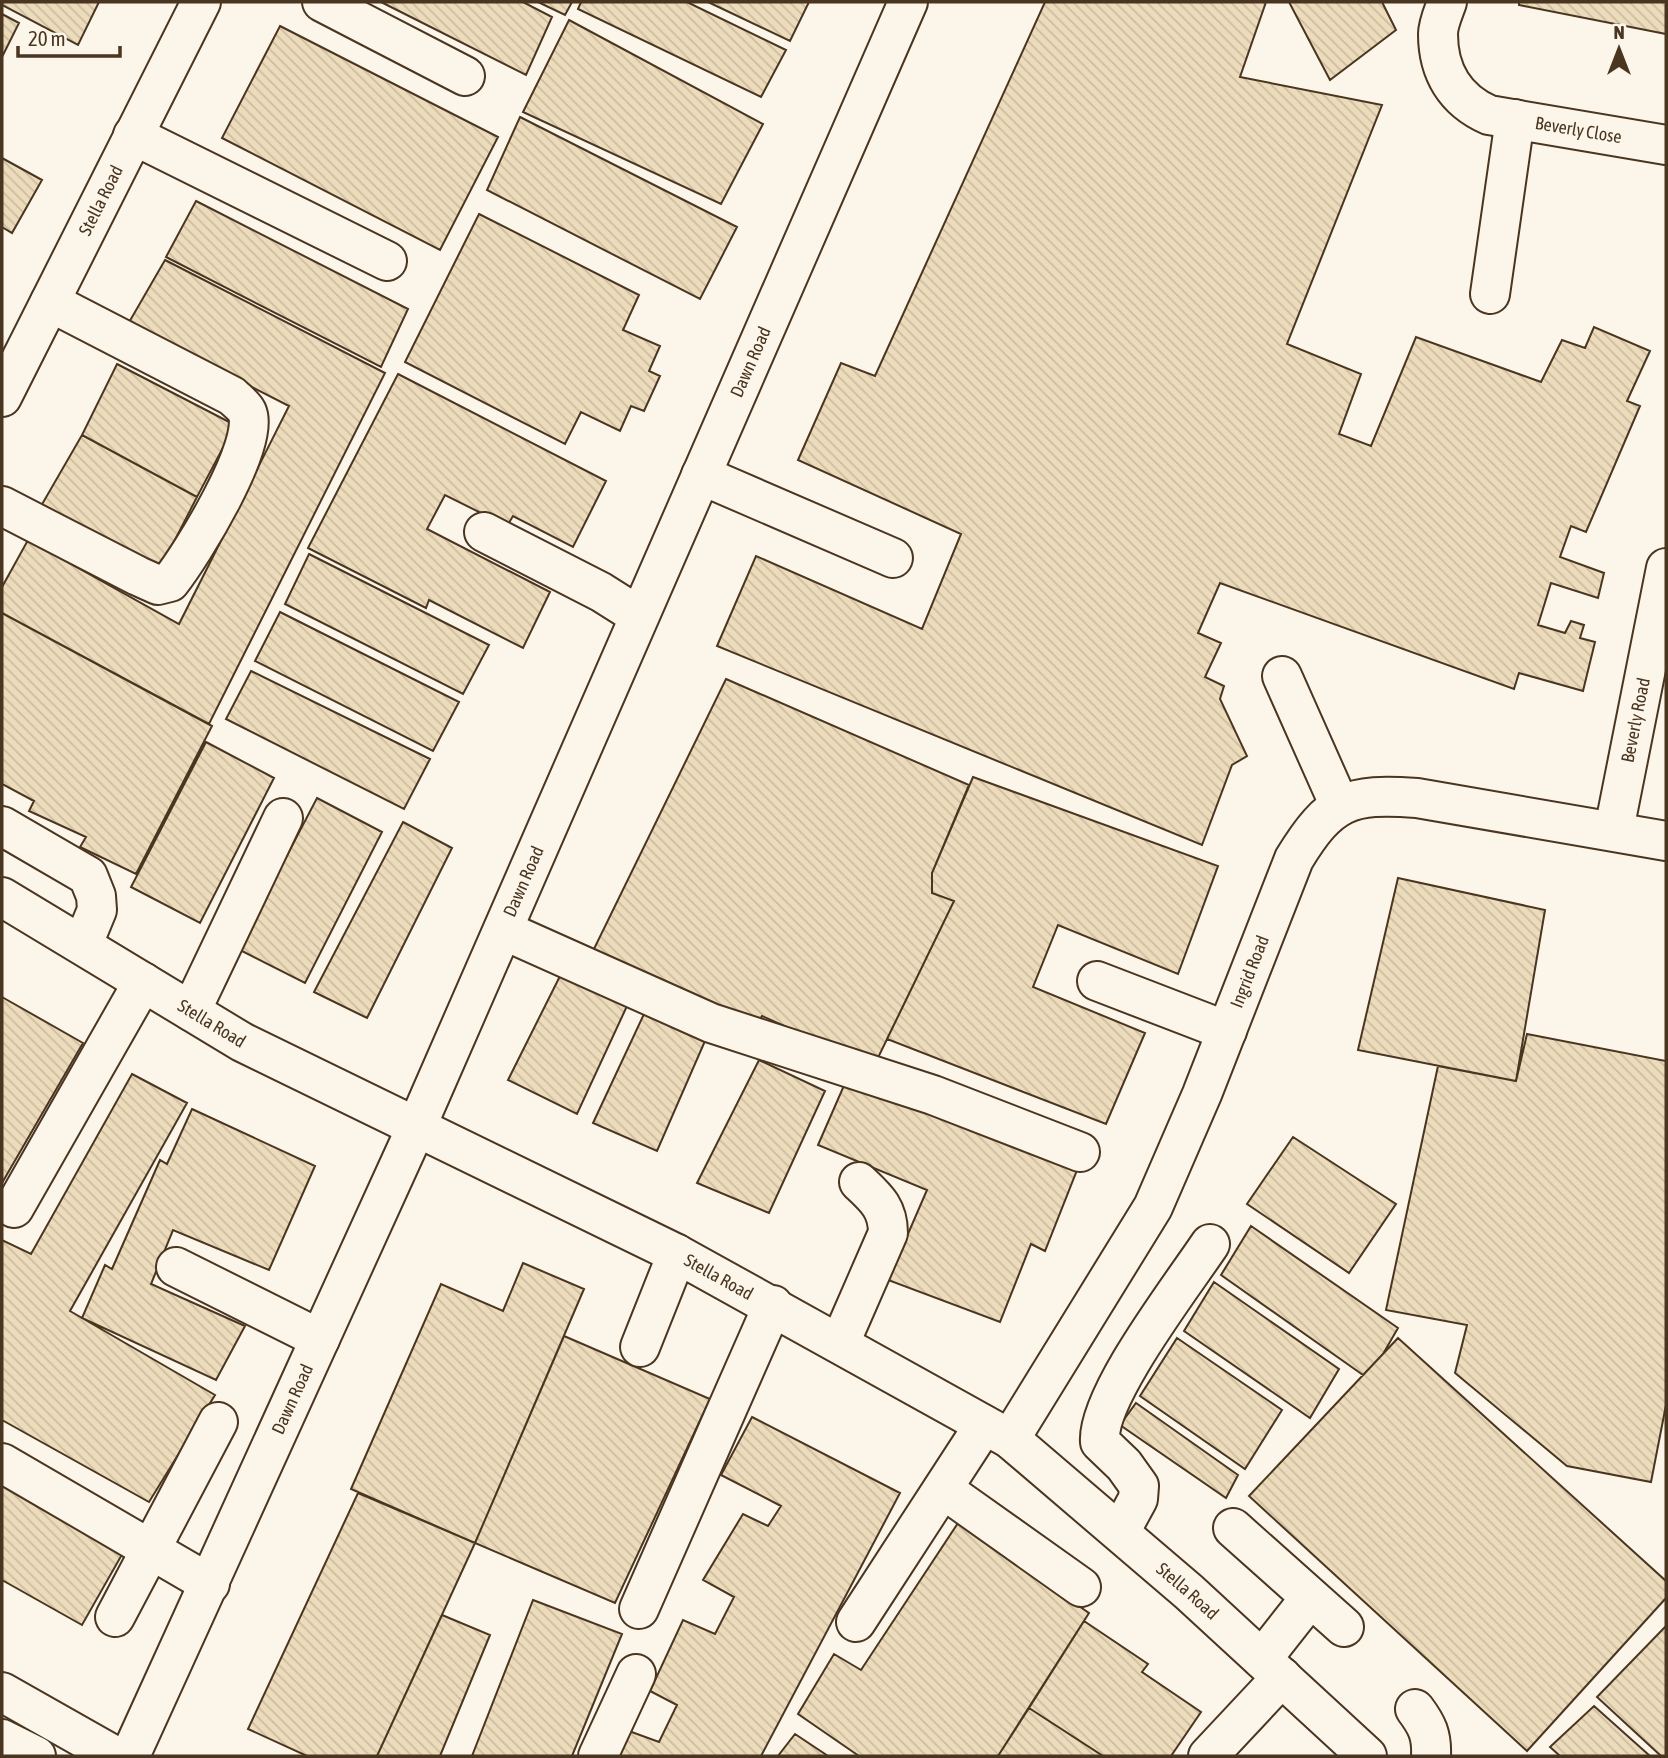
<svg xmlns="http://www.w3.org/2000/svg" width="1668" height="1758" viewBox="0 0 1668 1758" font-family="'Asap Condensed',sans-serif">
	<defs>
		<pattern id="building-back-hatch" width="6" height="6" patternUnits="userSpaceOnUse" patternTransform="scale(1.75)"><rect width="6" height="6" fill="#ecdcbc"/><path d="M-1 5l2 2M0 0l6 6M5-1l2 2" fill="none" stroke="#ccbda1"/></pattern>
	</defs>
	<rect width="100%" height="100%" fill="#fbf6e9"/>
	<!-- building -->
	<path fill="url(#building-back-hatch)" stroke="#4a3520" stroke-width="2" d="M 2,2 L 99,2 L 78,45 L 2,5 Z
		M 381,2 L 523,2 L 552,17 L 526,75 Z
		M 538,2 L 572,2 L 565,15 Z
		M 581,2 L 687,2 L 786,50 L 761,97 L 578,9 Z
		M 708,2 L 809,2 L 790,41 Z
		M 1045,2 L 1266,2 L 1240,77 L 1382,105 L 1287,344 L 1361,374 L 1339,434 L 1371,446 L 1416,337 L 1541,382 L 1562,340 L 1585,348 L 1594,327 L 1650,351 L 1627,401 L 1640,406 L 1586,532 L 1571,526 L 1560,557 L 1604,573 L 1598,598 L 1551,583 L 1538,625 L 1565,633 L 1571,621 L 1584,625 L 1580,638 L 1595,642 L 1583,691 L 1519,673 L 1514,689 L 1220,583 L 1198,633 L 1221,643 L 1205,677 L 1224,686 L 1220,699 L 1247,756 L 1232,765 L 1202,845 L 717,646 L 756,556 L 922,629 L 961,534 L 798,460 L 841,363 L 875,376 Z
		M 1289,2 L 1382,2 L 1396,30 L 1330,80 Z
		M 1519,2 L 1666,2 L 1666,34 L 1519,5 Z
		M 2,14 L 19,23 L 2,57 Z
		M 569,20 L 763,124 L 721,204 L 523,112 Z
		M 280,26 L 498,137 L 440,250 L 222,138 Z
		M 520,117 L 737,227 L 700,299 L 487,190 Z
		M 2,158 L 42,180 L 12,233 L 2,227 Z
		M 196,201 L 408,309 L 381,367 L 166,257 Z
		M 479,214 L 639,295 L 623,330 L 660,346 L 649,371 L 660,376 L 644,411 L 631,406 L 620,431 L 581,412 L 565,444 L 405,362 Z
		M 165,260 L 385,373 L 209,724 L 2,613 L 2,587 L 28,540 L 179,624 L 289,406 L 128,324 Z
		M 117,364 L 235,425 L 197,497 L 82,435 Z
		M 398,374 L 606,481 L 573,547 L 513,516 L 507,526 L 445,495 L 427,529 L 550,592 L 523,648 L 429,600 L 426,608 L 308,548 Z
		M 82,435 L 197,497 L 159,571 L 41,506 Z
		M 309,554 L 489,645 L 463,694 L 285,604 Z
		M 280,612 L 459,702 L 433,751 L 255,661 Z
		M 2,613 L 212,726 L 136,874 L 80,847 L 86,837 L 29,811 L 34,801 L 2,784 Z
		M 251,671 L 430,759 L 404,809 L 226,719 Z
		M 726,679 L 969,785 L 932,873 L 932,893 L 954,901 L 874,1066 L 762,1016 L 754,1028 L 591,955 Z
		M 206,742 L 274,778 L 200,923 L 131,887 Z
		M 973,777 L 1218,866 L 1178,974 L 1058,925 L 1033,987 L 1145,1033 L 1106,1124 L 887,1039 L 954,901 L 932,893 L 932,873 Z
		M 317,798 L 382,832 L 305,983 L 238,949 Z
		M 403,822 L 452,848 L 367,1018 L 314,992 Z
		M 1398,878 L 1545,910 L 1516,1081 L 1358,1050 Z
		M 560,976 L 627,1006 L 577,1114 L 508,1080 Z
		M 2,997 L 83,1043 L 2,1183 Z
		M 644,1014 L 705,1041 L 657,1151 L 593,1123 Z
		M 1527,1034 L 1666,1061 L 1666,1405 L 1651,1482 L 1567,1466 L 1455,1373 L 1467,1325 L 1386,1310 L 1438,1066 L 1516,1081 Z
		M 759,1060 L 825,1091 L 769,1213 L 697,1183 Z
		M 132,1074 L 187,1103 L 70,1311 L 215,1395 L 149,1502 L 2,1420 L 2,1240 L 31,1254 Z
		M 849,1074 L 1079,1165 L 1045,1251 L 1031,1244 L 1000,1322 L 888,1280 L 927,1190 L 818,1145 Z
		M 192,1109 L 315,1166 L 269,1270 L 173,1230 L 151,1284 L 245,1326 L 216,1380 L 82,1318 L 105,1265 L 112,1269 L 160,1160 L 167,1164 Z
		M 1293,1137 L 1396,1204 L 1349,1273 L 1247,1204 Z
		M 1251,1226 L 1398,1328 L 1383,1354 L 1363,1375 L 1221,1275 Z
		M 523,1263 L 584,1289 L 475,1543 L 351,1489 L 441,1284 L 503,1311 Z
		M 1214,1282 L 1339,1369 L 1310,1418 L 1184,1331 Z
		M 564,1336 L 710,1399 L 615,1603 L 475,1543 Z
		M 1177,1338 L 1282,1410 L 1245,1469 L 1140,1396 Z
		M 1398,1338 L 1666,1581 L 1666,1598 L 1527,1751 L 1249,1496 Z
		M 1136,1403 L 1238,1475 L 1226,1498 L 1120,1425 Z
		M 752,1417 L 900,1493 L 761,1756 L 617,1756 L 629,1731 L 659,1742 L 677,1705 L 650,1691 L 683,1620 L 715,1634 L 734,1597 L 703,1580 L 743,1514 L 768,1526 L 781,1506 L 721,1475 Z
		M 2,1483 L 124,1551 L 82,1625 L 2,1580 Z
		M 358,1493 L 475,1543 L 377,1756 L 307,1756 L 248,1729 Z
		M 958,1523 L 1089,1613 L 998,1756 L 859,1756 L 798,1714 L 834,1654 L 861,1670 Z
		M 533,1600 L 622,1634 L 572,1756 L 472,1756 Z
		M 442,1615 L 490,1635 L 440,1756 L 377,1756 Z
		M 1084,1621 L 1148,1664 L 1142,1672 L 1201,1712 L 1171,1756 L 1103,1756 L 1029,1708 Z
		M 1666,1626 L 1666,1756 L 1661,1756 L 1597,1697 Z
		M 1594,1706 L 1650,1756 L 1560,1756 L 1550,1747 Z
		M 1029,1708 L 1103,1756 L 998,1756 Z
		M 795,1734 L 828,1756 L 778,1756 Z"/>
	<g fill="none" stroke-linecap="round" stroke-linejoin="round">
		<defs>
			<g id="minor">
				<path d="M 322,2 L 465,76"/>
				<path id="s1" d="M 1447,2 C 1444,11 1438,24 1438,34 C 1438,72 1455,100 1489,115 L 1666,145"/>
				<path d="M 133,135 L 387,261"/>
				<path d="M 1490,294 L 1515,119"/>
				<path id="s2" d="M 2,397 L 201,2"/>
				<path d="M 701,475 L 893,558"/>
				<path d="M 2,506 L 138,576 L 158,585 L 170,582 C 191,556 261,443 247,412 C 244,406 237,401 232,396 L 50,302"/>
				<path d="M 484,532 L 601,592 L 639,616"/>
				<path d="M 1282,676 L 1339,804"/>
				<path d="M 2,826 L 88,876 L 96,896 L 97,910 L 83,944"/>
				<path id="s3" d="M 1614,830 L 1666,568"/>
				<path id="s4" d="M 2,897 L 242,1042 L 677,1254 L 1010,1439 L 1189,1592 L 1367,1756"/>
				<path d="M 503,930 L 711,1023 L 933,1095 L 1080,1152"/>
				<path d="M 1097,981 L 1227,1031"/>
				<path d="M 191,1011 L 283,818"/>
				<path d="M 14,1208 L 143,982"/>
				<path d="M 176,1267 L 320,1339"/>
				<path d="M 840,1343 L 888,1233 C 888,1208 876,1198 859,1182"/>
				<path d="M 640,1347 L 677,1254"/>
				<path id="s5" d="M 1010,1439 L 1153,1207 L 1202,1094 L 1294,859 C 1330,800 1349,793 1417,798 L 1666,841"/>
				<path d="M 2,1463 L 210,1584"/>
				<path d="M 943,1489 L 1081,1587"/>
				<path d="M 1233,1528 L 1344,1627"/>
				<path d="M 1120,1532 L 1138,1499 L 1139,1486 L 1124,1465 L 1100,1442 C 1096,1397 1182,1286 1210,1244"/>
				<path d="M 639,1609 L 773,1305"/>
				<path d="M 115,1617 L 218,1422"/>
				<path d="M 856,1622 L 984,1425"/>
				<path d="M 1262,1659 L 1310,1598"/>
				<path d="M 1415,1709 C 1427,1725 1432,1735 1431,1756"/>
				<path d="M 2,1739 L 36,1756"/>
				<path id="s6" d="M 130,1756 L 416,1128 L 908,2"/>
				<path d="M 598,1756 L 636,1674"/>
				<path d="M 1208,1756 L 1282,1677"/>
			</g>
			<path id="major" d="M 2,1692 L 115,1756"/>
		</defs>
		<!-- minor casing -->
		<use href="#minor" stroke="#4a3520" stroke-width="42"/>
		<!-- major casing -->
		<use href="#major" stroke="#4a3520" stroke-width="42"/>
		<!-- minor -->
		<use href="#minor" stroke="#fbf6e9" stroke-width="38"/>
		<!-- major -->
		<use href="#major" stroke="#fbf6e9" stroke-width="38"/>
	</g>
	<g text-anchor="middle" stroke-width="5" stroke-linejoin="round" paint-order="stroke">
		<!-- street labels -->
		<g font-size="18" fill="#4a3520" stroke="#fbf6e9">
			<text dy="6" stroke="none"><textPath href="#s1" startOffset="226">Beverly Close</textPath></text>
			<text dy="6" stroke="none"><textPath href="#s2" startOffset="220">Stella Road</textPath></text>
			<text dy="6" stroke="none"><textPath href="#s6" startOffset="1526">Dawn Road</textPath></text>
			<text dy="6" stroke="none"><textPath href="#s3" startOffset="112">Beverly Road</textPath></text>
			<text dy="6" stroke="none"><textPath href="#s6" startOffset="959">Dawn Road</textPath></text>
			<text dy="6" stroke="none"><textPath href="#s5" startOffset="527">Ingrid Road</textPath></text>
			<text dy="6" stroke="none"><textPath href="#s4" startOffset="245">Stella Road</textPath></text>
			<text dy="6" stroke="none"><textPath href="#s4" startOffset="812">Stella Road</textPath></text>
			<text dy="6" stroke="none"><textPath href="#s6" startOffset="392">Dawn Road</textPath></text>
			<text dy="6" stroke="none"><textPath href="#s4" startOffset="1379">Stella Road</textPath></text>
		</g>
	</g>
	<!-- border -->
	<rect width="1668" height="1758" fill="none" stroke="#4a3520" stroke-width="7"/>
	<!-- north arrow -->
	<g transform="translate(1619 49)" stroke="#fbf6e9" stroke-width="5" paint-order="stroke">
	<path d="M0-5L12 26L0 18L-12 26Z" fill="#4a3520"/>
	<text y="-10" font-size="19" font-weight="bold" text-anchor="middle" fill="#4a3520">N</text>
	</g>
	<!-- scale -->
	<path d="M18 46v10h102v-10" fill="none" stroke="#4a3520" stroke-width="3.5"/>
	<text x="28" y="46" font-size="21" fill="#4a3520" stroke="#fbf6e9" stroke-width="5" paint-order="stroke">20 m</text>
</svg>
